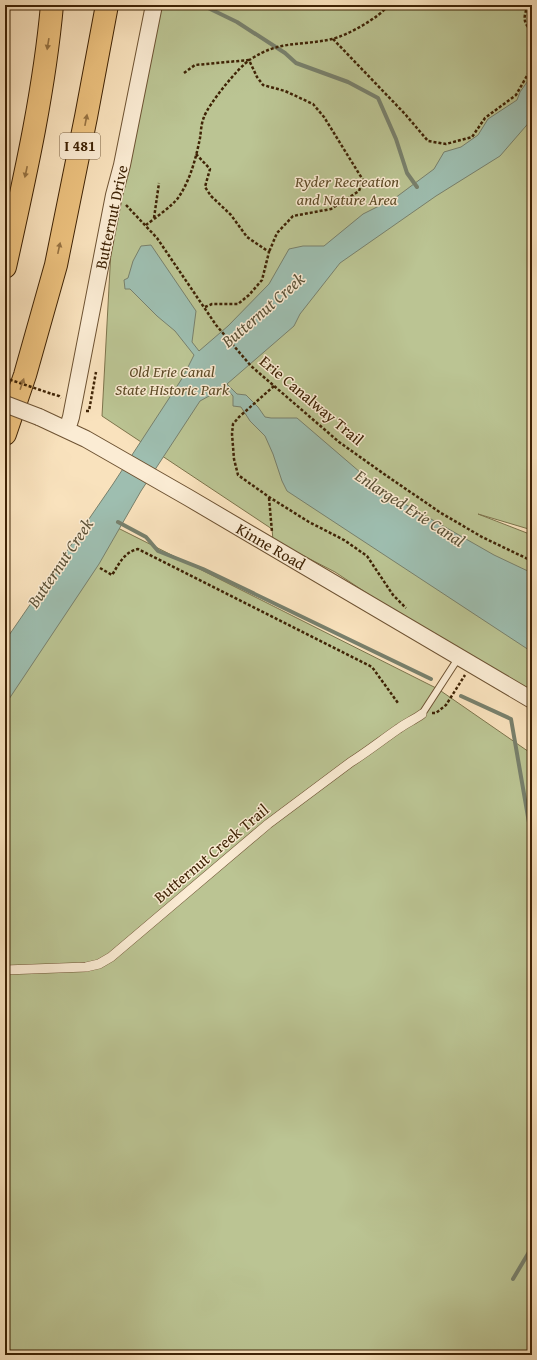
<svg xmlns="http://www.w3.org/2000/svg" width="537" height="1360" viewBox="0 0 537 1360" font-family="'Gentium Book Plus',serif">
	<rect width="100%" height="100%" fill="#f9e2bd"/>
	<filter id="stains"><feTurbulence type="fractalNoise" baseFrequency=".005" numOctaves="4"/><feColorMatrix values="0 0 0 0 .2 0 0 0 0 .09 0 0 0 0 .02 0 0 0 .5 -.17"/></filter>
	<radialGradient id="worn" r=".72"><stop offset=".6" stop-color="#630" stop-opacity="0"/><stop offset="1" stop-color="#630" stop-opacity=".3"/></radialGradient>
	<!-- green -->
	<path fill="#bbc493" stroke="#7d744c" d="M 154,5 L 532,5 L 532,530 L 478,514 L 532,535 L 532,703 L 335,572 L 273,540 L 272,529 L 102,416 L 114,195 Z
		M 104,521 L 438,689 L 532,754 L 532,1345 L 523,1355 L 5,1355 L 5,667 Z"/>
	<!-- water -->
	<path fill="#9ebeb0" stroke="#78806c" d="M 532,75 L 532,119 L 500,156 L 436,196 L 340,263 L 300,314 L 294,326 L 227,384 L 237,394 L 246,395 L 258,407 L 265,417 L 271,418 L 297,418 L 382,491 L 494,555 L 532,573 L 532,652 L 287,491 L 282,481 L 273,454 L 265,436 L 250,421 L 241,407 L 233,406 L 233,396 L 224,386 L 220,390 L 200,401 L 141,491 L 99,564 L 5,705 L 5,641 L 113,484 L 183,377 L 194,355 L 175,331 L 157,316 L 130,289 L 125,289 L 124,280 L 128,278 L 133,261 L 141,246 L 151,245 L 196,311 L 192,342 L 199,351 L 228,326 L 269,284 L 289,249 L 303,246 L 324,246 L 363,214 L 395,198 L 434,169 L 444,152 L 461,147 L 478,135 L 488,119 L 517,100 L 520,92 Z"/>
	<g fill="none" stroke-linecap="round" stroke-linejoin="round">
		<!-- stream -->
		<path stroke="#78806c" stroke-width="4" d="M 202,5 L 237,22 L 285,53 L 296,63 L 348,82 L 378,98 L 396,139 L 407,173 L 417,187
			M 118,522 L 146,537 L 158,551 L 203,569 L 431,679
			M 461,696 L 511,719 L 532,840
			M 513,1279 L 532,1247"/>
		<defs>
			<path id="service" d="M 422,714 L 459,657"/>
			<path id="pedestrian" d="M 5,970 L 86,967 L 99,964 L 111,957 L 268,824 L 351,762 C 367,752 382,740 398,729 C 406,723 414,720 422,714"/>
			<path id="tertiary" d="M 39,417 L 86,439 L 189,498 L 532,700
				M 67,430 L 71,417 L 114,195 L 122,165 L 154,5"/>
			<path id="motorway" d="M 5,267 C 24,181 44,94 52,5
				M 5,434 L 25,375 L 56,265 L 86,117 L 107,5"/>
		</defs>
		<!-- service casing -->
		<use href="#service" stroke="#6e5333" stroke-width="8"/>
		<!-- pedestrian casing -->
		<use href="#pedestrian" stroke="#6e5333" stroke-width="10"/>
		<!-- tertiary casing -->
		<use href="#tertiary" stroke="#6e5333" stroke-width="18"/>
		<!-- motorway casing -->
		<use href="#motorway" stroke="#3f2305" stroke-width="24"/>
		<!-- path -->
		<path stroke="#3f2305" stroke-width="2.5" stroke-dasharray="3 2" stroke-linecap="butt" d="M 528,5 C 523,18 523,22 532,32
			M 333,39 L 405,114 L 428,141 L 446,144 L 472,137 L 485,118 L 516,95 L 532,67
			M 184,73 L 195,65 L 249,60 L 257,77 L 263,85 L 285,91 L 313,104 L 324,117 L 363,180 L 359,191 L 331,209 L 293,216 L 277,233 L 269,252
			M 196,154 L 210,169 L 205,187 L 211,196 L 231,215 L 247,237 L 269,252 L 262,280 L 249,295 L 238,304 L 212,304 L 205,307
			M 126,205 L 157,238 L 216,325 L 251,366 L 339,442 L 384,474 L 441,513 L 482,537 L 532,561
			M 154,218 L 159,183
			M 146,225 C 155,218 172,206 178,198 C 190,181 196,158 200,138 C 201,132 201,124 204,117 C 208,105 239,66 251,59 C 280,40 301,46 332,39 C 346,36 381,17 388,5
			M 274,386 L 239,417 L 233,424 L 232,434 L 234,459 L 238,475 L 269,497 L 309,522 L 344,540 L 367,556 L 393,595 L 406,608
			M 52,394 L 59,396 L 61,398
			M 86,411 L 89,411 L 96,372
			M 269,498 L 272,532
			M 100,568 L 112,575 C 119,564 124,552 138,549 L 372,667 L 398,703
			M 432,713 L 436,713 L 446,705 L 465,675"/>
		<!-- service -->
		<use href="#service" stroke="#fbecd4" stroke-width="6"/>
		<!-- pedestrian -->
		<use href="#pedestrian" stroke="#fbecd4" stroke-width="9"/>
		<!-- tertiary -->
		<use href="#tertiary" stroke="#fbecd4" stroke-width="16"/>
		<!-- motorway -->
		<use href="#motorway" stroke="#ecc17e" stroke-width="22"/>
		<defs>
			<path id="tertiary-bridge" d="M 5,404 L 39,417"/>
		</defs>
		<!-- tertiary-bridge casing -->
		<use href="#tertiary-bridge" stroke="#6e5333" stroke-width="18" stroke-linecap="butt"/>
		<!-- path-bridge -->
		<path stroke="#3f2305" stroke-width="2.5" stroke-dasharray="3 2" stroke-linecap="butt" d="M 5,378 L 52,394"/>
		<!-- tertiary-bridge -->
		<use href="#tertiary-bridge" stroke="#fbecd4" stroke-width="16"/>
	</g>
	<!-- one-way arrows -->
	<defs><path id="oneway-solid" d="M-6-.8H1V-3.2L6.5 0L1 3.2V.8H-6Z"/></defs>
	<g fill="#967242">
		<use href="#oneway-solid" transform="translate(48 44) rotate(99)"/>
		<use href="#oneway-solid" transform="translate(86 120) rotate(-79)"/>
		<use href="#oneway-solid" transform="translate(26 172) rotate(102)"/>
		<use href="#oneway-solid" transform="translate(59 248) rotate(-78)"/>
		<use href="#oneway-solid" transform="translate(22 384) rotate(-71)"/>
	</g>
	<g text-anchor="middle" stroke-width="3" stroke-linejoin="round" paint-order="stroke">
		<!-- shield labels -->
		<rect fill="#fbecd4" stroke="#775f43" stroke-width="1" x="60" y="133" width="40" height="26" rx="3"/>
		<g font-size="15" font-weight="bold" fill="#3f2305">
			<text x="80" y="151">I 481</text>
		</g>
		<!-- park labels -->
		<g font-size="16" font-style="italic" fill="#5e4b28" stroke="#fbecd4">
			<text x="347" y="187">Ryder Recreation<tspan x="347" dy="18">and Nature Area</tspan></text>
			<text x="172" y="377">Old Erie Canal<tspan x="172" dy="18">State Historic Park</tspan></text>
		</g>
		<!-- street labels -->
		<g font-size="16" fill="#3f2305" stroke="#fbecd4">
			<text transform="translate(111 217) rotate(-78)" y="6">Butternut Drive</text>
			<text transform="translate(312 400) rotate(40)" y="6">Erie Canalway Trail</text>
			<text transform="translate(271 546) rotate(30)" y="6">Kinne Road</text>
			<text transform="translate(211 853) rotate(-40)" y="6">Butternut Creek Trail</text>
		</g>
		<!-- water labels -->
		<g font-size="17" font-style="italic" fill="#5c5238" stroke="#fbecd4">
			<text transform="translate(263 310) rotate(-41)" y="6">Butternut Creek</text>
			<text transform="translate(410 508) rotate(33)" y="6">Enlarged Erie Canal</text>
			<text transform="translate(60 563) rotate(-56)" y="6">Butternut Creek</text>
		</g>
	</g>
	<!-- margin -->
	<rect width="537" height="1360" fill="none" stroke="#f9e2bd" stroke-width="20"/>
	<rect x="6" y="6" width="525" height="1348" fill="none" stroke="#3f2305" stroke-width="2"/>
	<rect x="10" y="10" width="517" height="1340" fill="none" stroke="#3f2305"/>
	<rect width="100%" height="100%" filter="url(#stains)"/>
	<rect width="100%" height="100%" fill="url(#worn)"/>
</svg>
